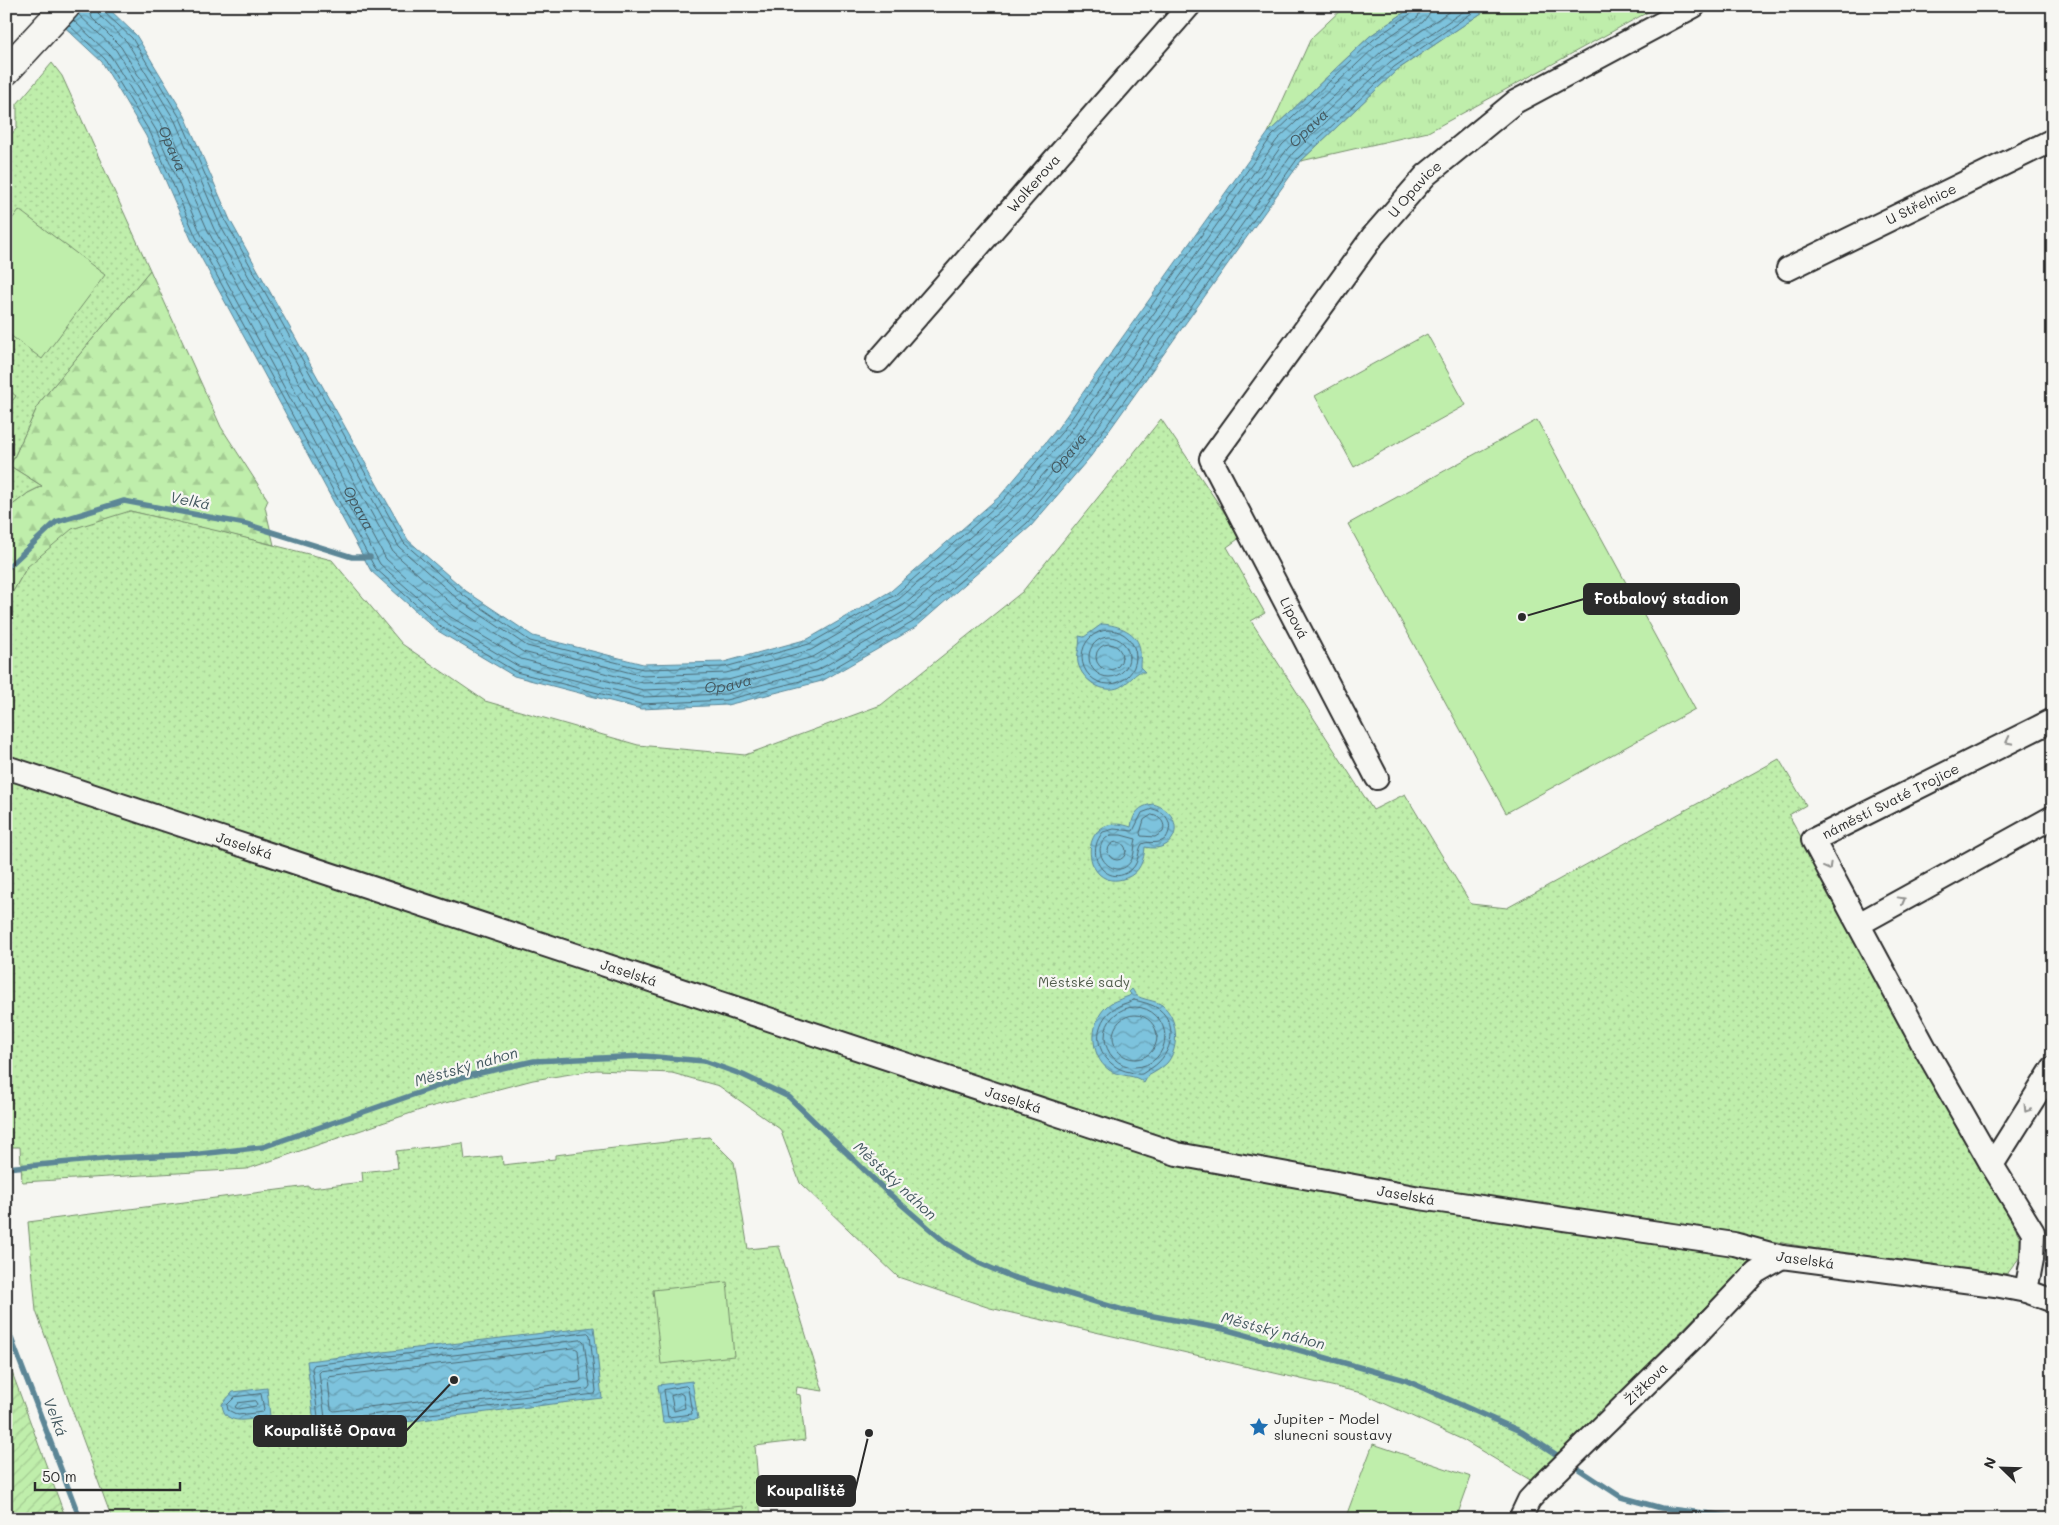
<svg xmlns="http://www.w3.org/2000/svg" width="2059" height="1525" viewBox="0 0 2059 1525" font-family="Mali,sans-serif">
	<defs>
		<pattern id="grass-tufts" width="24" height="20" patternUnits="userSpaceOnUse" patternTransform="scale(1.25)"><rect width="24" height="20" fill="#bfeeab"/><path d="M3 7l-1-3M5 7V3M7 7l1-3M15 17l-1-3M17 17v-4M19 17l1-3" fill="none" stroke="#a4cc93"/></pattern>
		<pattern id="forest-firs" width="22" height="20" patternUnits="userSpaceOnUse" patternTransform="scale(1.25)"><rect width="22" height="20" fill="#bfeeab"/><path d="M5 1l3.5 6h-7zM16 11l3.5 6h-7z" fill="#a4cc93"/></pattern>
		<pattern id="park-dots" width="8" height="8" patternUnits="userSpaceOnUse" patternTransform="scale(1.25)"><rect width="8" height="8" fill="#bfeeab"/><path d="M2 2h.1M6 6h.1" fill="none" stroke="#a4cc93" stroke-width="1.8" stroke-linecap="round"/></pattern>
		<pattern id="garden-furrows" width="10" height="10" patternUnits="userSpaceOnUse" patternTransform="scale(1.25)"><rect width="10" height="10" fill="#bfeeab"/><path d="M-1 1l2-2M0 10L10 0M9 11l2-2" fill="none" stroke="#a4cc93"/></pattern>
		<pattern id="water-waves" width="16" height="10" patternUnits="userSpaceOnUse" patternTransform="scale(1.25)"><rect width="16" height="10" fill="#7dc3dd"/><path d="M0 5q4-4 8 0t8 0" fill="none" stroke="#679fb3"/></pattern>
	</defs>
	<rect width="100%" height="100%" fill="#f6f6f2"/>
	<filter id="ink" filterUnits="userSpaceOnUse"><feTurbulence type="fractalNoise" baseFrequency=".02" numOctaves="2"/><feDisplacementMap in="SourceGraphic" scale="10" xChannelSelector="R" yChannelSelector="G"/><feConvolveMatrix kernelMatrix="1 2 1 2 8 2 1 2 1" color-interpolation-filters="sRGB"/></filter>
	<g filter="url(#ink)">
		<!-- grass -->
		<path fill="url(#grass-tufts)" stroke="#758c6b" d="M 1345,6 L 1414,6 L 1370,36 L 1268,133 L 1311,38 Z
			M 1492,6 L 1659,6 L 1428,132 L 1301,161 L 1397,70 Z"/>
		<!-- forest -->
		<path fill="url(#forest-firs)" stroke="#758c6b" d="M 150,270 L 221,427 L 268,500 L 265,507 L 274,545 L 130,511 L 27,567 L 6,604 L 6,510 L 28,493 L 42,486 L 10,466 L 39,403 Z"/>
		<!-- park -->
		<path fill="url(#park-dots)" stroke="#758c6b" d="M 52,63 L 62,76 L 150,270 L 39,403 L 10,466 L 42,486 L 28,493 L 6,510 L 6,140 L 17,128 L 17,104 Z
			M 1161,419 L 1241,537 L 1227,547 L 1265,613 L 1251,621 L 1373,810 L 1405,794 L 1471,904 L 1507,908 L 1779,759 L 1806,805 L 1789,815 L 2020,1237 L 2022,1254 L 2008,1273 L 1985,1278 L 1771,1241 L 1532,1481 L 1463,1440 L 1362,1393 L 990,1308 L 898,1277 L 800,1183 L 780,1129 L 719,1086 L 672,1073 L 596,1070 L 533,1080 L 426,1108 L 247,1169 L 22,1182 L 20,1147 L 6,1147 L 6,604 L 27,567 L 72,529 L 130,511 L 218,531 L 332,560 L 402,644 L 485,701 L 638,745 L 745,755 L 881,705 L 1022,592 Z
			M 709,1137 L 734,1162 L 748,1249 L 779,1246 L 823,1391 L 797,1387 L 796,1394 L 800,1395 L 805,1440 L 755,1446 L 761,1519 L 112,1519 L 36,1311 L 28,1222 L 309,1186 L 310,1188 L 363,1182 L 362,1172 L 398,1168 L 396,1151 L 463,1143 L 465,1160 L 502,1156 L 503,1165 L 555,1159 L 555,1155 Z"/>
		<!-- garden -->
		<path fill="url(#garden-furrows)" stroke="#758c6b" d="M 6,1356 L 66,1519 L 6,1519 Z"/>
		<!-- pitch -->
		<path fill="#bfeeab" stroke="#758c6b" d="M 19,210 L 105,275 L 42,359 L 6,332 L 6,227 Z
			M 1427,334 L 1466,405 L 1354,467 L 1315,396 Z
			M 6,388 L 16,396 L 6,409 Z
			M 1537,420 L 1695,709 L 1506,813 L 1348,524 Z
			M 727,1282 L 734,1356 L 661,1364 L 653,1290 Z
			M 1373,1444 L 1471,1477 L 1456,1519 L 1345,1519 Z
			M 743,1506 L 744,1519 L 612,1519 Z"/>
		<!-- water -->
		<path fill="url(#water-waves)" stroke="#5c8696" d="M 42,6 L 106,6 L 136,35 L 185,116 L 230,220 L 408,540 L 466,591 L 533,636 L 643,664 L 724,662 L 808,639 L 891,591 L 1000,496 L 1057,429 L 1268,133 L 1370,36 L 1414,6 L 1492,6 L 1397,70 L 1301,161 L 1091,456 L 1031,526 L 916,627 L 822,681 L 727,705 L 641,709 L 514,676 L 438,631 L 371,571 L 191,239 L 146,136 L 102,62 Z
			M 1102,624 C 1118,625 1139,632 1140,651 C 1141,657 1140,662 1140,667 L 1145,672 L 1139,672 C 1133,676 1128,683 1120,687 C 1103,695 1082,680 1078,663 C 1076,653 1081,646 1079,636 L 1084,637 Z
			M 1153,804 C 1187,813 1180,855 1145,847 C 1144,860 1140,873 1126,878 C 1080,895 1075,807 1131,827 C 1133,813 1139,806 1153,804 Z
			M 1132,989 C 1134,991 1134,993 1136,995 C 1142,1000 1155,1000 1162,1005 C 1178,1017 1180,1048 1167,1063 C 1161,1069 1155,1072 1148,1076 L 1144,1083 C 1142,1082 1141,1080 1139,1079 C 1132,1075 1118,1076 1109,1070 C 1088,1055 1089,1017 1111,1003 C 1117,1000 1124,998 1129,996 L 1131,994 L 1129,992 Z
			M 594,1327 L 602,1398 L 315,1433 L 307,1361 Z
			M 692,1381 L 698,1419 L 663,1423 L 658,1385 Z
			M 267,1388 L 270,1416 C 253,1418 224,1429 222,1404 L 233,1392 Z"/>
		<g fill="none" stroke-linecap="round" stroke-linejoin="round">
			<!-- shore -->
			<g stroke="#4c6872" stroke-width="1">
				<path d="M 89,6 L 92,18 L 121,47 L 168,124 L 214,229 L 393,552 L 454,606 L 523,652 L 643,683 L 728,680 L 813,657 L 904,605 L 1014,508 L 1073,440 L 1282,145 L 1382,51 L 1423,22 L 1429,14 L 1430,6"/>
				<path d="M 96,6 L 99,15 L 127,42 L 175,121 L 220,225 L 399,547 L 459,600 L 527,646 L 643,676 L 726,673 L 811,650 L 899,599 L 1008,504 L 1066,437 L 1277,140 L 1377,45 L 1418,17 L 1422,6"/>
				<path d="M 103,6 L 104,12 L 132,38 L 180,118 L 226,222 L 404,543 L 463,595 L 530,641 L 643,669 L 725,667 L 809,644 L 895,595 L 1004,499 L 1061,433 L 1272,136 L 1373,40 L 1413,12 L 1416,6"/>
				<path id="s1" d="M 78,14 L 116,50 L 162,126 L 208,231 L 386,559 L 449,616 L 521,659 L 643,690 L 724,687 L 815,663 L 905,611 L 1017,513 L 1076,445 L 1288,148 L 1385,56 L 1457,6"/>
				<path d="M 73,20 L 110,55 L 156,130 L 201,234 L 380,564 L 445,622 L 518,666 L 642,697 L 726,694 L 818,670 L 910,617 L 1023,519 L 1082,449 L 1293,153 L 1390,62 L 1471,6"/>
				<path d="M 69,25 L 105,59 L 151,134 L 196,237 L 375,568 L 441,627 L 516,672 L 641,704 L 726,700 L 820,676 L 913,622 L 1027,523 L 1087,453 L 1298,158 L 1394,67 L 1482,6"/>
				<circle cx="1109" cy="657" r="27"/>
				<circle cx="1109" cy="657" r="20"/>
				<circle cx="1109" cy="657" r="13"/>
				<path d="M 1153,809 C 1168,813 1174,825 1166,838 C 1158,846 1150,840 1142,844 C 1137,852 1140,861 1132,869 C 1109,890 1082,857 1103,832 L 1114,829 L 1133,831 L 1142,813 Z"/>
				<path d="M 1152,815 C 1161,817 1166,823 1163,832 L 1155,837 L 1141,836 L 1140,833 L 1144,820 Z"/>
				<path d="M 1111,835 L 1121,835 L 1136,839 C 1134,845 1135,853 1132,859 C 1118,887 1082,849 1111,835 Z"/>
				<circle cx="1117" cy="851" r="9"/>
				<path d="M 1134,1000 C 1142,1002 1152,1004 1159,1009 C 1181,1027 1170,1059 1148,1070 C 1146,1071 1144,1073 1142,1074 C 1139,1075 1133,1073 1130,1072 C 1105,1068 1089,1040 1105,1017 C 1112,1007 1124,1004 1134,1000 Z"/>
				<circle cx="1135" cy="1037" r="30"/>
				<circle cx="1135" cy="1037" r="22"/>
				<path d="M 588,1333 L 590,1335 L 596,1391 L 595,1394 L 322,1427 L 319,1425 L 312,1368 L 314,1365 Z"/>
				<path d="M 582,1340 L 584,1342 L 590,1386 L 588,1389 L 327,1420 L 325,1418 L 319,1373 L 321,1371 Z"/>
				<path d="M 575,1348 L 578,1350 L 581,1380 L 579,1382 L 334,1411 L 331,1409 L 328,1380 L 330,1377 Z"/>
				<path d="M 686,1386 L 688,1388 L 692,1414 L 668,1417 L 664,1390 Z"/>
				<path d="M 680,1393 L 683,1395 L 685,1408 L 674,1411 L 671,1396 Z"/>
				<path d="M 261,1394 L 264,1409 L 263,1412 L 238,1415 L 228,1410 L 227,1405 L 235,1397 Z"/>
				<path d="M 255,1401 L 257,1404 L 256,1406 L 238,1409 L 235,1407 L 238,1403 Z"/>
			</g>
			<!-- stream -->
			<path stroke="#5c8696" stroke-width="5.5" d="M 6,569 L 56,522 L 124,501 L 246,524 L 352,557 L 370,557
				M 6,1168 L 113,1158 L 200,1154 L 263,1147 L 467,1076 L 534,1061 L 644,1056 L 704,1061 L 743,1075 L 789,1097 L 886,1191 L 946,1243 L 979,1263 L 1012,1277 L 1126,1311 L 1224,1329 L 1405,1380 L 1522,1432 L 1563,1459
				M 6,1325 L 80,1519
				M 1571,1464 L 1621,1497 L 1661,1508 L 1752,1519"/>
			<defs>
				<g id="street">
					<path id="s2" d="M 1788,269 L 2053,140"/>
					<path id="s3" d="M 878,361 L 1189,6"/>
					<path id="s4" d="M 6,767 L 1177,1154 L 1420,1198 L 1734,1244 L 1782,1257 L 1995,1285 L 2026,1291 L 2053,1301"/>
					<path id="s5" d="M 1377,778 L 1211,459 L 1373,236 L 1426,175 L 1515,102 L 1694,6"/>
					<path d="M 1859,924 L 2053,817"/>
					<path d="M 1992,1165 L 2053,1068"/>
					<path id="s6" d="M 2026,1291 L 2032,1259 L 2033,1232 L 1992,1165 L 1925,1048 L 1813,840 L 2053,720"/>
					<path id="s7" d="M 1520,1519 L 1529,1500 L 1542,1486 L 1694,1337 L 1756,1272 L 1782,1257"/>
				</g>
				<path id="secondary" d="M 6,71 L 66,6"/>
			</defs>
			<!-- street casing -->
			<use href="#street" stroke="#2b2b2b" stroke-width="26"/>
			<!-- secondary casing -->
			<use href="#secondary" stroke="#2b2b2b" stroke-width="31"/>
			<!-- street -->
			<use href="#street" stroke="#f6f6f2" stroke-width="22"/>
			<!-- secondary -->
			<use href="#secondary" stroke="#f6f6f2" stroke-width="28"/>
		</g>
		<!-- one-way arrows -->
		<defs><path id="oneway-chevron" d="M-2-3.5L2.5 0L-2 3.5" fill="none" stroke-width="1.6" stroke-linecap="round" stroke-linejoin="round" transform="scale(1.25)"/></defs>
		<g stroke="#90908e">
			<use href="#oneway-chevron" transform="translate(2009 741) rotate(153)"/>
			<use href="#oneway-chevron" transform="translate(1828 867) rotate(61)"/>
			<use href="#oneway-chevron" transform="translate(1902 900) rotate(-29)"/>
			<use href="#oneway-chevron" transform="translate(2027 1109) rotate(122)"/>
		</g>
	</g>
	<!-- icons -->
	<defs>
		<symbol id="sight-bare" viewBox="-9 -9 18 18"><path d="M0-6L1.8-2.2L6-1.7L2.9 1.2L3.7 5.4L0 3.3L-3.7 5.4L-2.9 1.2L-6-1.7L-1.8-2.2Z" fill="#1f6fb2" stroke="#f6f6f2" stroke-width="2.5" paint-order="stroke"/></symbol>
	</defs>
	<g fill-rule="evenodd">
		<use href="#sight-bare" x="1245" y="1413" width="28" height="28"/>
	</g>
	<g text-anchor="middle" stroke-width="4.5" stroke-linejoin="round" paint-order="stroke">
		<!-- street labels -->
		<g font-size="14" fill="#2b2b2b" stroke="#f6f6f2">
			<text dy="5" stroke="none"><textPath href="#s3" startOffset="236">Wolkerova</textPath></text>
			<text dy="5" stroke="none"><textPath href="#s5" startOffset="698">U Opavice</textPath></text>
			<text dy="5" stroke="none"><textPath href="#s2" startOffset="148">U Střelnice</textPath></text>
			<text transform="translate(1294 618) rotate(63)" y="5">Lípová</text>
			<text dy="5" stroke="none"><textPath href="#s6" startOffset="596">náměstí Svaté Trojice</textPath></text>
			<text dy="5" stroke="none"><textPath href="#s4" startOffset="251">Jaselská</textPath></text>
			<text dy="5" stroke="none"><textPath href="#s4" startOffset="656">Jaselská</textPath></text>
			<text dy="5" stroke="none"><textPath href="#s4" startOffset="1061">Jaselská</textPath></text>
			<text dy="5" stroke="none"><textPath href="#s4" startOffset="1466">Jaselská</textPath></text>
			<text dy="5" stroke="none"><textPath href="#s4" startOffset="1871">Jaselská</textPath></text>
			<text dy="5" stroke="none"><textPath href="#s7" startOffset="186">Žižkova</textPath></text>
		</g>
		<!-- park labels -->
		<g font-size="14" fill="#505c4b" stroke="#f6f6f2">
			<text x="1084" y="987">Městské sady</text>
		</g>
		<!-- poi labels -->
		<g font-size="14" fill="#2b2b2b" stroke="#f6f6f2" text-anchor="start">
			<text x="1274" y="1424">Jupiter - Model<tspan x="1274" dy="16">slunecni soustavy</tspan></text>
		</g>
		<!-- water labels -->
		<g font-size="15" font-style="italic" fill="#445960" stroke="#f6f6f2">
			<text dy="5" stroke="none"><textPath href="#s1" startOffset="1835">Opava</textPath></text>
			<text dy="5" stroke="none"><textPath href="#s1" startOffset="166">Opava</textPath></text>
			<text dy="5" stroke="none"><textPath href="#s1" startOffset="1430">Opava</textPath></text>
			<text transform="translate(190 501) rotate(11)" y="5">Velká</text>
			<text dy="5" stroke="none"><textPath href="#s1" startOffset="571">Opava</textPath></text>
			<text dy="5" stroke="none"><textPath href="#s1" startOffset="1009">Opava</textPath></text>
			<text transform="translate(466 1067) rotate(-16)" y="5">Městský náhon</text>
			<text transform="translate(895 1181) rotate(43)" y="5">Městský náhon</text>
			<text transform="translate(1273 1331) rotate(15)" y="5">Městský náhon</text>
			<text transform="translate(55 1417) rotate(69)" y="5">Velká</text>
		</g>
	</g>
	<!-- callouts -->
	<path fill="none" stroke="#2b2b2b" stroke-width="2" d="M1522 617L1584 599M454 1380L406 1431M869 1433L855 1491"/>
	<g fill="#2b2b2b" stroke="#f6f6f2" stroke-width="2">
		<circle cx="1522" cy="617" r="5"/>
		<circle cx="454" cy="1380" r="5"/>
		<circle cx="869" cy="1433" r="5"/>
	</g>
	<g fill="#2b2b2b" stroke="#2b2b2b" stroke-width="2">
		<rect x="1584" y="584" width="155" height="30" rx="5"/>
		<rect x="254" y="1416" width="152" height="30" rx="5"/>
		<rect x="757" y="1476" width="98" height="30" rx="5"/>
	</g>
	<g font-size="15" text-anchor="middle" font-weight="bold" fill="#fff">
		<text x="1661" y="604">Fotbalový stadion</text>
		<text x="330" y="1436">Koupaliště Opava</text>
		<text x="806" y="1496">Koupaliště</text>
	</g>
	<!-- margin -->
	<rect width="2059" height="1525" fill="none" stroke="#f6f6f2" stroke-width="25"/>
	<rect x="12" y="12" width="2034" height="1500" fill="none" stroke="#2b2b2b" stroke-width="2" filter="url(#ink)"/>
	<!-- north arrow -->
	<g transform="translate(2002 1468) rotate(293)" stroke="#f6f6f2" stroke-width="4" paint-order="stroke">
	<path d="M0-4L9 19L0 12L-9 19Z" fill="#2b2b2b"/>
	<text y="-8" font-size="14" font-weight="bold" text-anchor="middle" fill="#2b2b2b">N</text>
	</g>
	<!-- scale -->
	<path d="M35 1482v8h145v-8" fill="none" stroke="#2b2b2b" stroke-width="2.5"/>
	<text x="42" y="1482" font-size="15" fill="#2b2b2b" stroke="#f6f6f2" stroke-width="4" paint-order="stroke">50 m</text>
</svg>
